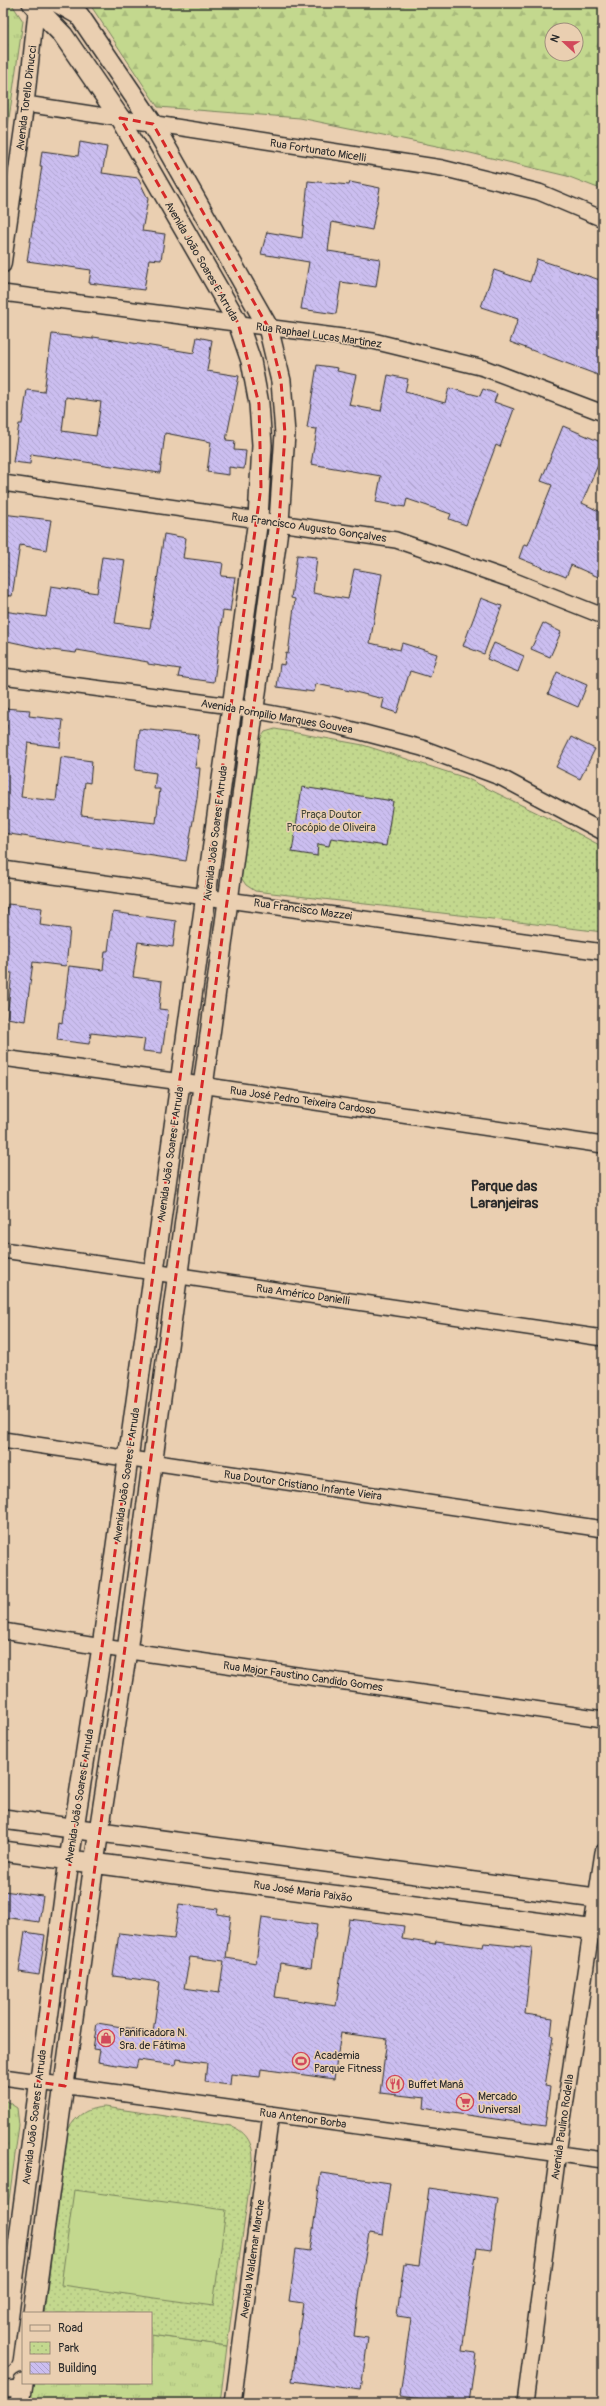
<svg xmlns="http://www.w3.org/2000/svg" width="606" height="2406" viewBox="0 0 606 2406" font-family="Pangolin,sans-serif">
	<defs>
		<pattern id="grass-tufts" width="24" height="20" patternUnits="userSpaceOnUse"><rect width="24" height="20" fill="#c3d88e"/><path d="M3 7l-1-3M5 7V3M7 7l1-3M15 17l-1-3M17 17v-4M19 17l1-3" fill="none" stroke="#a8ba7b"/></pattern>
		<pattern id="forest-firs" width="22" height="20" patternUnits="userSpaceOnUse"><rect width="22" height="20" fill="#c3d88e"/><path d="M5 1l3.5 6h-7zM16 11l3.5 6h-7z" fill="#a8ba7b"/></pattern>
		<pattern id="park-dots" width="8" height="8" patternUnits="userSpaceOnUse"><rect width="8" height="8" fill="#c3d88e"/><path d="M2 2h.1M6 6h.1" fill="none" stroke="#a8ba7b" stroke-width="1.8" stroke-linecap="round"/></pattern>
		<pattern id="building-back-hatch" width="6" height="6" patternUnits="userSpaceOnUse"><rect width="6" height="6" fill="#cbbef0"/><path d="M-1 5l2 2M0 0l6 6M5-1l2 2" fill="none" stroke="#aea3ce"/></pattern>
	</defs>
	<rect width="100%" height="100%" fill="#eacfb1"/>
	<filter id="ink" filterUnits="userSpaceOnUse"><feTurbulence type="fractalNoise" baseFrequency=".025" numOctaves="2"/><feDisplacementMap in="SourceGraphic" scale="8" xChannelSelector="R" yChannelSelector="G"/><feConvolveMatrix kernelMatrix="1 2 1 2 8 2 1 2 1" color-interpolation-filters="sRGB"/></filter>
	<g filter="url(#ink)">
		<!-- grass -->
		<path fill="url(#grass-tufts)" stroke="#77825c" d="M 3,3 L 11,3 L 23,21 L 3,160 Z
			M 3,2099 L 17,2108 L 19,2125 L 3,2244 Z
			M 151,2335 L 227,2346 L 220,2403 L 30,2403 L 33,2383 L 151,2383 Z"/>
		<!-- forest -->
		<path fill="url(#forest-firs)" stroke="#77825c" fill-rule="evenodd" d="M 89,3 L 603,3 L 603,190 L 567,176 L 466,152 L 300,118 L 158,107 ZM 552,30 L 576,30 L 576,54 L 552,54 Z"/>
		<!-- park -->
		<path fill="url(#park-dots)" stroke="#77825c" d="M 275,729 L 363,745 L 466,778 L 564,826 L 603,847 L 603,932 L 255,891 L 246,885 L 240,876 L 258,742 L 265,732 Z
			M 105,2107 L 231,2126 C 247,2132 253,2144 253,2160 L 227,2346 L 151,2335 L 151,2313 L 44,2313 L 68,2130 C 77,2114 88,2108 105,2107 Z"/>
		<!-- pitch -->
		<path fill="#c3d88e" stroke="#77825c" d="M 74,2190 L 226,2210 L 213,2306 L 61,2285 Z"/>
		<!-- building -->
		<path fill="url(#building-back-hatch)" stroke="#2b2b2b" fill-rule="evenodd" d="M 80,142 L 107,147 L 102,173 L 138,178 L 148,199 L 142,231 L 165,234 L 161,260 L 149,259 L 144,290 L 89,283 L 91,270 L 27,261 L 42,166 L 40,166 L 42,151 L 78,156 Z
			M 308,181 L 349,185 L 350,182 L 380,188 L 372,230 L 332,222 L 328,251 L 380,259 L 376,287 L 341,282 L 336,314 L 301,309 L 309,262 L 261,254 L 267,232 L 302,238 Z
			M 537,259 L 603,281 L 603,377 L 510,342 L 518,319 L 481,307 L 494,270 L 530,282 Z
			M 52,334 L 93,339 L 93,337 L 108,339 L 194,353 L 197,337 L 212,340 L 207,371 L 239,376 L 226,440 L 235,441 L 234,450 L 246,451 L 244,469 L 229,467 L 229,475 L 207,472 L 211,442 L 165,433 L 160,473 L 31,454 L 30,464 L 13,462 L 19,424 L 22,424 L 27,390 L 44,392 ZM 66,397 L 101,402 L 96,436 L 62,431 Z
			M 317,365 L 338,368 L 337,371 L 356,375 L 349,405 L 381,411 L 388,375 L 408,379 L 405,392 L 445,403 L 449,388 L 480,396 L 483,389 L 497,394 L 494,402 L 514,409 L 500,447 L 496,445 L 466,525 L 449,519 L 451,514 L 407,499 L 405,507 L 376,502 L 381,476 L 311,464 L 317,429 L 307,428 Z
			M 563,426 L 603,443 L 603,453 L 582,503 L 603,513 L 603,579 L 571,565 L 566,577 L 519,558 L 524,544 L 528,545 L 552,485 L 541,481 Z
			M 3,514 L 51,520 L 46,550 L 20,545 L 12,596 L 3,595 Z
			M 164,534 L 186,538 L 183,558 L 223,563 L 221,576 L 235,577 L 230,612 L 223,611 L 214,682 L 178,677 L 180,669 L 148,664 L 148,662 L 77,650 L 76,653 L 44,649 L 3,640 L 3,611 L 46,617 L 51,586 L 97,593 L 102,557 L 125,560 L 115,623 L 150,628 Z
			M 297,555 L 317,557 L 313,593 L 348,599 L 354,569 L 382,574 L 370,643 L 400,650 L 402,643 L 437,654 L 430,677 L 410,671 L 397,713 L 382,708 L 384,699 L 355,692 L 316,684 L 314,692 L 277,687 L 280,664 L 284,665 L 286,653 L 288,654 L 295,599 L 291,598 Z
			M 481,598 L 502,606 L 484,654 L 463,646 Z
			M 543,623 L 561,632 L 550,657 L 531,649 Z
			M 494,643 L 524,656 L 518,672 L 487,659 Z
			M 557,672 L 587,685 L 578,707 L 548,694 Z
			M 3,708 L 30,710 L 29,716 L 63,720 L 60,747 L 28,743 L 21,797 L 56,801 L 61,757 L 92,761 L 90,783 L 85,782 L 81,815 L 156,823 L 160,789 L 154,789 L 156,773 L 135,770 L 139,729 L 199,735 L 195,768 L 200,768 L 197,798 L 186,861 L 3,833 L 3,760 L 7,725 L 3,724 Z
			M 571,737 L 595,749 L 580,779 L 556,767 Z
			M 302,787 L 393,801 L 386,846 L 331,838 L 329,846 L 318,844 L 317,856 L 292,852 Z
			M 8,904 L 42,908 L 40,925 L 70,929 L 66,966 L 33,962 L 25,1021 L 7,1018 L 12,973 L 3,972 L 3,913 L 7,913 Z
			M 113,912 L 176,921 L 173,947 L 138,942 L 133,977 L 162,981 L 159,1009 L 168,1010 L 162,1053 L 143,1051 L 145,1039 L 91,1033 L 89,1044 L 57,1040 L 59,1022 L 62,1023 L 69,966 L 103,970 L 105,951 L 108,951 Z
			M 3,1891 L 43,1896 L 39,1922 L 3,1917 Z
			M 179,1904 L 218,1909 L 217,1914 L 231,1916 L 226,1958 L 256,1963 L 262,1917 L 317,1925 L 311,1968 L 280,1963 L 275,1997 L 336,2006 L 349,1919 L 404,1926 L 402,1939 L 435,1944 L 436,1941 L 483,1947 L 484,1943 L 532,1948 L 525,2014 L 553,2018 L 551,2036 L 553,2037 L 545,2086 L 550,2087 L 545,2126 L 445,2112 L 424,2108 L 425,2098 L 380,2093 L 387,2039 L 341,2033 L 334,2079 L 261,2069 L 260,2077 L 231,2074 L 230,2085 L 205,2082 L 207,2063 L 176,2059 L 175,2065 L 138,2060 L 136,2068 L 98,2062 L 100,2050 L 93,2049 L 97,2023 L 153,2032 L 160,1982 L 113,1976 L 119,1933 L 174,1939 ZM 190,1957 L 224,1961 L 219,1993 L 184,1988 Z
			M 25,1932 L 45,1935 L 39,1975 L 19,1972 Z
			M 321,2173 L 390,2183 L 383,2235 L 369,2233 L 361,2282 L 354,2336 L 368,2338 L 361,2390 L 292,2381 L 303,2303 L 289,2301 L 293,2273 L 296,2249 L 310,2251 Z
			M 429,2188 L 498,2198 L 491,2250 L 477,2248 L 469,2302 L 462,2351 L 476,2353 L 469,2403 L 451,2403 L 400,2396 L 411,2318 L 397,2316 L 400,2292 L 404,2264 L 419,2266 Z"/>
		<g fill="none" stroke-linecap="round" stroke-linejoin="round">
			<defs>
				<path id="minor" d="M 26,104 L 442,168 L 539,192 L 603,219
					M 3,265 L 26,104 L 37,3
					M 3,293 L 373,341 L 484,368 L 603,413
					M 3,483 L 396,540 L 512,580 L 603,616
					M 3,676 L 231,706 L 334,725 L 422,748 L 502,778 L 603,832
					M 3,869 L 603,952
					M 3,1058 L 181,1082 L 603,1145
					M 3,1250 L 603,1338
					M 3,1440 L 603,1529
					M 3,1631 L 102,1647 L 603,1719
					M 3,2077 L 603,2160
					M 3,2389 L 23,2388
					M 233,2403 L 271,2114
					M 525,2403 L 558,2153 L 603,1852"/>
				<path id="tertiary" d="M 3,1819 L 603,1899
					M 3,1851 L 603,1931
					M 33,2313 L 94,1863 L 127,1651 L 279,522 L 285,434 L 281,381 L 268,327 L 153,124 L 79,15 L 58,3
					M 3,2358 L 69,1860 L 102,1647 L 258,519 L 262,445 L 259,404 L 251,361 L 238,323 L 120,118 L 63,35 L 32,3
					M 20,2403 L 23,2383"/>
			</defs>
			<!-- minor casing -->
			<use href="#minor" stroke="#2b2b2b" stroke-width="18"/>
			<!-- tertiary casing -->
			<use href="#tertiary" stroke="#2b2b2b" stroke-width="22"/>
			<!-- minor -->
			<use href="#minor" stroke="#eacfb1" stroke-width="15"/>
			<!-- tertiary -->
			<use href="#tertiary" stroke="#eacfb1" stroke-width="19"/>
		</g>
	</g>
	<!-- marked area -->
	<path fill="none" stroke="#d62828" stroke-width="3" stroke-dasharray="8 5" stroke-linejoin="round" d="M 120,118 L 153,124 L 268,327 L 281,381 L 285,434 L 279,522 L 65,2086 L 38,2082 L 102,1647 L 261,487 L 259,404 L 238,323 Z"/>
	<!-- icons -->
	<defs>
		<symbol id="shop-ring" viewBox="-11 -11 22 22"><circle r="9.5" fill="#eacfb1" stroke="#d1495b" stroke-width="1.5"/><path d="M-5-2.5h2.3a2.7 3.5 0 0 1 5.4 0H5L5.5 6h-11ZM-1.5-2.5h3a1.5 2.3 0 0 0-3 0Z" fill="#d1495b"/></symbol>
		<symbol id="stadium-ring" viewBox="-11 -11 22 22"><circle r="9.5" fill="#eacfb1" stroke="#d1495b" stroke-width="1.5"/><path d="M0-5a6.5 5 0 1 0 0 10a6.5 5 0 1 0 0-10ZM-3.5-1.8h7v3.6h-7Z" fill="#d1495b"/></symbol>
		<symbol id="restaurant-ring" viewBox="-11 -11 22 22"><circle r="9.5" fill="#eacfb1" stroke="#d1495b" stroke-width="1.5"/><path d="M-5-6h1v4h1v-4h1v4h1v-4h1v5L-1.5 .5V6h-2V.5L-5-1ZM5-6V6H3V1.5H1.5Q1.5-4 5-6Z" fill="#d1495b"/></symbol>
		<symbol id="supermarket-ring" viewBox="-11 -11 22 22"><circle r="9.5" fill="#eacfb1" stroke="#d1495b" stroke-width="1.5"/><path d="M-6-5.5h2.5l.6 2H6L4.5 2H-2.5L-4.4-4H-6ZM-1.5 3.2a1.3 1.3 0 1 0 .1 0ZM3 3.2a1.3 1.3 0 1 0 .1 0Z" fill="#d1495b"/></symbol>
	</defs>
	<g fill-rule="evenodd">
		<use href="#shop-ring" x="96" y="2028" width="20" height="20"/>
		<use href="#stadium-ring" x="291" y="2051" width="20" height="20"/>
		<use href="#restaurant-ring" x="385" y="2074" width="20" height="20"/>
		<use href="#supermarket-ring" x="455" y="2092" width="20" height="20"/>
	</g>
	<g text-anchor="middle" stroke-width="3" stroke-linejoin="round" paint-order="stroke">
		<!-- street labels -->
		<g font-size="11" fill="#2b2b2b" stroke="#eacfb1">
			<text transform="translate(26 98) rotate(-83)" y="4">Avenida Torello Dinucci</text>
			<text transform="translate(318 150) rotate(9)" y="4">Rua Fortunato Micelli</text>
			<text transform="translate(202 261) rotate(60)" y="4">Avenida João Soares E Arruda</text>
			<text transform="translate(319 335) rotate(8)" y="4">Rua Raphael Lucas Martinez</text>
			<text transform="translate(309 527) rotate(8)" y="4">Rua Francisco Augusto Gonçalves</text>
			<text transform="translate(277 716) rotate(10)" y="4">Avenida Pompilio Marques Gouvea</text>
			<text transform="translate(215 833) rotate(-83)" y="4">Avenida João Soares E Arruda</text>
			<text transform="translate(303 909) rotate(8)" y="4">Rua Francisco Mazzei</text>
			<text transform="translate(303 1100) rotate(8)" y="4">Rua José Pedro Teixeira Cardoso</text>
			<text transform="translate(170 1154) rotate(-82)" y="4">Avenida João Soares E Arruda</text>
			<text transform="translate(303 1294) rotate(8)" y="4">Rua Américo Danielli</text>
			<text transform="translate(126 1475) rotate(-82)" y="4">Avenida João Soares E Arruda</text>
			<text transform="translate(303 1485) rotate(8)" y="4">Rua Doutor Cristiano Infante Vieira</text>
			<text transform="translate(303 1676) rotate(8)" y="4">Rua Major Faustino Candido Gomes</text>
			<text transform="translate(79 1796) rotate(-81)" y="4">Avenida João Soares E Arruda</text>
			<text transform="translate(303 1891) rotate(8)" y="4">Rua José Maria Paixão</text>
			<text transform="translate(34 2117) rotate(-83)" y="4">Avenida João Soares E Arruda</text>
			<text transform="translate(303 2118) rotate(8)" y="4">Rua Antenor Borba</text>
			<text transform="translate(562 2127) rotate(-82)" y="4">Avenida Paulino Rodella</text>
			<text transform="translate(252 2259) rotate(-82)" y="4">Avenida Waldemar Marche</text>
		</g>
		<!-- park labels -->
		<g font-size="11" fill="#42453a" stroke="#eacfb1">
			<text x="331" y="818">Praça Doutor<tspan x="331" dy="13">Procópio de Oliveira</tspan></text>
		</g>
		<!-- poi labels -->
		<g font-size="11" fill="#2b2b2b" stroke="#eacfb1" text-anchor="start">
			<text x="119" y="2036">Panificadora N.<tspan x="119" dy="13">Sra. de Fátima</tspan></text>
			<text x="314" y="2059">Academia<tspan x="314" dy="13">Parque Fitness</tspan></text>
			<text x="408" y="2088">Buffet Maná</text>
			<text x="478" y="2100">Mercado<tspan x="478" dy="13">Universal</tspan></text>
		</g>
		<!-- district labels -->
		<g font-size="15" font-weight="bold" fill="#2b2b2b" stroke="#eacfb1">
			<text x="504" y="1191">Parque das<tspan x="504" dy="17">Laranjeiras</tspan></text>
		</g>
	</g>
	<!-- margin -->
	<rect width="606" height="2406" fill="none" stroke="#eacfb1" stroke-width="16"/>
	<rect x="8" y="8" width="590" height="2390" fill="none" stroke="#2b2b2b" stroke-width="1.5" filter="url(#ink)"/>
	<!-- legend -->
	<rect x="22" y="2312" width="130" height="72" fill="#eacfb1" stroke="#9e8d7b"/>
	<rect x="30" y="2325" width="20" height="6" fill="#eacfb1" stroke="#9e8d7b"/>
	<text x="58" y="2332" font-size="12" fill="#2b2b2b">Road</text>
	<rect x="30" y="2342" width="20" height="12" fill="url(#park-dots)" stroke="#9e8d7b"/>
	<text x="58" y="2352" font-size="12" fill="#2b2b2b">Park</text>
	<rect x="30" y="2362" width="20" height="12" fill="url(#building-back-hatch)" stroke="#9e8d7b"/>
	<text x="58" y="2372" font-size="12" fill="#2b2b2b">Building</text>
	<!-- north arrow -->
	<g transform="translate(564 42) rotate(292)"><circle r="19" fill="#eacfb1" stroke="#9e8d7b"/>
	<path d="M0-3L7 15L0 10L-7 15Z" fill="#d1495b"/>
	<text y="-6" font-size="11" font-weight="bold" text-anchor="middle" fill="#2b2b2b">N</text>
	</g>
</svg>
